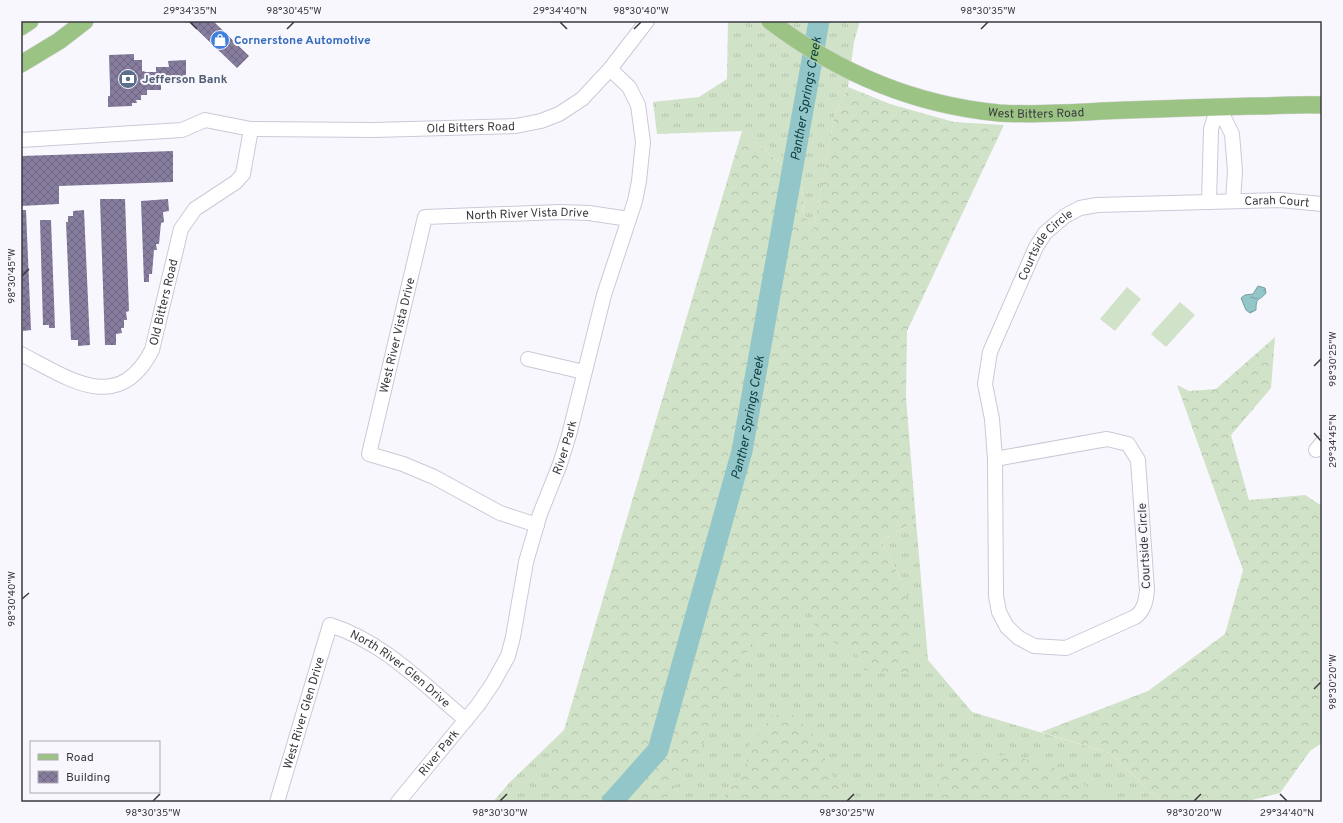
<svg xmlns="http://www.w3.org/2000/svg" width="1343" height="823" viewBox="0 0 1343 823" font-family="Overpass,sans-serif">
	<defs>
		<pattern id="grass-tufts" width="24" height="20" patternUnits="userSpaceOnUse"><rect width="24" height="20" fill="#d0e2c7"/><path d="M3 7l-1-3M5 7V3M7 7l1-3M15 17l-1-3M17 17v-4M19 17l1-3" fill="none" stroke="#b3c3ac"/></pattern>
		<pattern id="forest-crowns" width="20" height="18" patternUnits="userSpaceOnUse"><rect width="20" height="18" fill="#d0e2c7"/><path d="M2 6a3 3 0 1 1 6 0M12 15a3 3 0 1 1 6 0" fill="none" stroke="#b3c3ac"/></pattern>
		<pattern id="water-ripples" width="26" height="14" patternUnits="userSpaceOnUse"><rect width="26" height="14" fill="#93c6c9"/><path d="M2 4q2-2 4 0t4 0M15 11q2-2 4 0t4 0" fill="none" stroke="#79a2a5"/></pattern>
		<pattern id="building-cross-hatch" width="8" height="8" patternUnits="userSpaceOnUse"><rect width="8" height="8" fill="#867c9e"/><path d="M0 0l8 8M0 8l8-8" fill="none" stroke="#6f6782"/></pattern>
	</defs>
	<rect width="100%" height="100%" fill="#f9f7fe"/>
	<!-- grass -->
	<path fill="url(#grass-tufts)" d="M 728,21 L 860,21 L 854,42 L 848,87 L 835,113 L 813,232 L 804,215 L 802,182 L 742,131 L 657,134 L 653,102 L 699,97 L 727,79 Z
		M 916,521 L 928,660 L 972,712 L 1110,753 L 1161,802 L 493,802 L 510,782 L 564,730 L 770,583 L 901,580 L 881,541 Z"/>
	<!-- forest -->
	<path fill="url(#forest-crowns)" d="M 848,87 L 890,104 L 954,122 L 1004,125 L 907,331 L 906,398 L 916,521 L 881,541 L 901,580 L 911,607 L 909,674 L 864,670 L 856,653 L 818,635 L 810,610 L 752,643 L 730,683 L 697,757 L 663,802 L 552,802 L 552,747 L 564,730 L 742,131 L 802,182 L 804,215 L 813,231 L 835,113 Z
		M 1275,337 L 1271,388 L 1231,435 L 1249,500 L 1305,495 L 1322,506 L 1322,743 L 1310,751 L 1280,793 L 1244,802 L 1161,802 L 1110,753 L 1041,732 L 1148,691 L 1225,634 L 1243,570 L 1177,385 L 1189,391 L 1216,389 Z
		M 787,712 L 799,719 L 818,745 L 839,788 L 839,802 L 720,802 L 747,766 L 748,747 L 772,716 Z
		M 970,753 L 1012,756 L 1050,766 L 1099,793 L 1106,802 L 935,802 L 944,763 Z"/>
	<!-- pitch -->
	<path fill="#d0e2c7" d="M 1127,287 L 1141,299 L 1115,331 L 1100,319 Z
		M 1180,302 L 1195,315 L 1166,347 L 1151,334 Z"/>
	<!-- water -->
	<path fill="url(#water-ripples)" stroke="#789ca0" d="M 1258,286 L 1265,288 L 1266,293 C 1259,302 1256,296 1256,310 L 1250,313 L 1246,310 L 1241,298 L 1245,295 L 1253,294 Z"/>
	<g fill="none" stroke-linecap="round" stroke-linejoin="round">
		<!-- river -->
		<path stroke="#93c6c9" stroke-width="21" id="s1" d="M 612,802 L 658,750 L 742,451 L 819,21"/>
	</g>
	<!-- building -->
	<path fill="url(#building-cross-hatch)" d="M 184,21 L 213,21 L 249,56 L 237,68 L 188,21 L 186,23 Z
		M 134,54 L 134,60 L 142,60 L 142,71 L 146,72 L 156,72 L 156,67 L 169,67 L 168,61 L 186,60 L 186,77 L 173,78 L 173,83 L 161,84 L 161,90 L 147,90 L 147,95 L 141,95 L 141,100 L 136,100 L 137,103 L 132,103 L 132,106 L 108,107 L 108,96 L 110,96 L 110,86 L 109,55 Z
		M 173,151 L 173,182 L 59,186 L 59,204 L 21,206 L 21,156 Z
		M 100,199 L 125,199 L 129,311 L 126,312 L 127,320 L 124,320 L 124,328 L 121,328 L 122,333 L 116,334 L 116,345 L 105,345 Z
		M 168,199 L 169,211 L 163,212 L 164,222 L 161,223 L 159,244 L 156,244 L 157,250 L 154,250 L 152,274 L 149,274 L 149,282 L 144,282 L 141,201 Z
		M 21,210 L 26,210 L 31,330 L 23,331 Z
		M 84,210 L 90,345 L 78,346 L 78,340 L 71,340 L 66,222 L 68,222 L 68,216 L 73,216 L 73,211 Z
		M 40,220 L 51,220 L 55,328 L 49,328 L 49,325 L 43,325 Z"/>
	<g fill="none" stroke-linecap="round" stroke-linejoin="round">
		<defs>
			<g id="minor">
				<path id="s2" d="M 21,140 L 182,130 L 205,120 L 251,129 L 374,130 L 516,126 L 541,121 L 559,114 L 582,99 L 610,69 L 647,21"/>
				<path d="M 1209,202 L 1211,129 L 1218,106 L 1232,134 L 1235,171 L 1233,201"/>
				<path id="s3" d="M 21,354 C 68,378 118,416 152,350 L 181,229 L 195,209 L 236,182 L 243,174 L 251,129"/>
				<path d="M 528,359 L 584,372"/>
				<path d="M 1107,439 L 1128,444 L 1138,460 L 1147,590 C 1146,601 1144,611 1135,617 L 1066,648 L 1034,646 L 1019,638 L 1007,627 L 999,612 L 996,596 L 995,459 Z"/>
				<path d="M 1316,450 L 1322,443"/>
				<path id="s4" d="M 995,459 L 992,419 L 985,384 L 990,352 L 1036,247 L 1045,233 L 1065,216 L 1080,208 L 1097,205 L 1280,200 L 1322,204"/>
				<path id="s5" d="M 537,525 L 500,513 L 434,477 L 403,464 L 369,454 L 425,217 L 560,212 L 589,213 L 629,219"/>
				<path id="s6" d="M 277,802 L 330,625 C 384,642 424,685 466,720"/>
				<path id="s7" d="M 398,802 L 478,705 L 493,683 L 508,656 L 513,637 L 526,562 L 540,514 L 560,464 L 569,435 L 604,295 L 635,201 L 639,181 L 643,142 L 638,105 L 629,87 L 610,69"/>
			</g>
			<g id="major">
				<path id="s8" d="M 770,21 C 837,72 915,105 999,113 C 1033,115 1068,113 1102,111 C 1154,109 1206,107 1259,106 C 1280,106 1301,104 1322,105"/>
				<path d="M 21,27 L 30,21"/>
				<path d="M 21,64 L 59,41 L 85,21"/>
			</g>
		</defs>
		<!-- minor casing -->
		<use href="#minor" stroke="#ccc8d7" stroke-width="16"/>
		<!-- major casing -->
		<use href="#major" stroke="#d4d3d5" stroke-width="18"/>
		<!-- minor -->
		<use href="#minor" stroke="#fff" stroke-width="14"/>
		<!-- major -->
		<use href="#major" stroke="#9bc484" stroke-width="17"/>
	</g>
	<!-- ticks -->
	<path fill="none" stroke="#3a393f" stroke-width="1.5" d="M 190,22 L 197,29M 560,22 L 567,29M 287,29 L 294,22M 634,29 L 641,22M 981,29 L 988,22M 22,276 L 29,269M 1314,366 L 1321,359M 1314,433 L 1321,441M 22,599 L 29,593M 1314,689 L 1321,682M 1280,794 L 1287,801M 153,801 L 160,794M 500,801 L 507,794M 847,801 L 854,794M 1194,801 L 1201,794"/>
	<!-- icons -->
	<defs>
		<symbol id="shop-disc" viewBox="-11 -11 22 22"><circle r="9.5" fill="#3f7fe0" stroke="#f9f7fe"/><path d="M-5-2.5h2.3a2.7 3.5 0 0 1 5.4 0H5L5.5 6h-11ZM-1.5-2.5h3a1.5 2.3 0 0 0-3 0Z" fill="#fff"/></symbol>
		<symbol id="bank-disc" viewBox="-11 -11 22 22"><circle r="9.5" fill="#5c6f8a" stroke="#f9f7fe"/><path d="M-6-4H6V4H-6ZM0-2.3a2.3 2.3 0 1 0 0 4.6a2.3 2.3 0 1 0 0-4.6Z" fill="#fff"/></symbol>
	</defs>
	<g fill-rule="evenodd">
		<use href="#shop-disc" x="209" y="29" width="22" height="22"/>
		<use href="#bank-disc" x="117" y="68" width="22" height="22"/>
	</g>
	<g text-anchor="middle" stroke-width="4" stroke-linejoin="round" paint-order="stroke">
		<!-- shop labels -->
		<g font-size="12" font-weight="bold" fill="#366cbe" stroke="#f9f7fe" text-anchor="start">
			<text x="234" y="44">Cornerstone Automotive</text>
		</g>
		<!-- service labels -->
		<g font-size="12" font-weight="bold" fill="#4e5e75" stroke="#f9f7fe" text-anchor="start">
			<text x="142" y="83">Jefferson Bank</text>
		</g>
		<!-- street labels -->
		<g font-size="12" fill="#3a393f" stroke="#f9f7fe">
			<text dy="4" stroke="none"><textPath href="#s8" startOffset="287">West Bitters Road</textPath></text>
			<text dy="4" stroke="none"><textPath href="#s2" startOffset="453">Old Bitters Road</textPath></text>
			<text dy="4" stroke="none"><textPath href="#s4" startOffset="480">Carah Court</textPath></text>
			<text dy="4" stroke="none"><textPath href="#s5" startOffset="529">North River Vista Drive</textPath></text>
			<text dy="4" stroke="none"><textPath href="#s4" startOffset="230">Courtside Circle</textPath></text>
			<text dy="4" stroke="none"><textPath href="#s3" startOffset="203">Old Bitters Road</textPath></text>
			<text dy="4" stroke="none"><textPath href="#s5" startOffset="305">West River Vista Drive</textPath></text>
			<text dy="4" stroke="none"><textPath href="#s7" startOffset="400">River Park</textPath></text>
			<text transform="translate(1144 546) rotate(-93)" y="4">Courtside Circle</text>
			<text dy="4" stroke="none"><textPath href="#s6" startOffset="268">North River Glen Drive</textPath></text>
			<text dy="4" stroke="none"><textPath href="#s6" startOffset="93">West River Glen Drive</textPath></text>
			<text dy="4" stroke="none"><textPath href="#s7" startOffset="64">River Park</textPath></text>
		</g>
		<!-- water labels -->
		<g font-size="13" font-style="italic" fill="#0b3c3f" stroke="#f9f7fe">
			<text dy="5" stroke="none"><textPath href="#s1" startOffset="738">Panther Springs Creek</textPath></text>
			<text dy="5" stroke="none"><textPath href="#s1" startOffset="414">Panther Springs Creek</textPath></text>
		</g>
	</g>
	<!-- border -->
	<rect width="1343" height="823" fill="none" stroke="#f9f7fe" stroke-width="44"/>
	<!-- legend -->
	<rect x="30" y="741" width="130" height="52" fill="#f9f7fe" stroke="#adabb2"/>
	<rect x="38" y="754" width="20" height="6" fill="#9bc484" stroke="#adabb2"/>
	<text x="66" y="761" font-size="12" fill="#3a393f">Road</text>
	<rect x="38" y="771" width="20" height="12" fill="url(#building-cross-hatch)" stroke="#adabb2"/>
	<text x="66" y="781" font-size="12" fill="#3a393f">Building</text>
	<rect x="22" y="22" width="1299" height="779" fill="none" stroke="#3a393f" stroke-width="1.5"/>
	<g font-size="10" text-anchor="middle" fill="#3a393f">
		<text x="190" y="14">29°34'35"N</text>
		<text x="294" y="14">98°30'45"W</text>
		<text x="560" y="14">29°34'40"N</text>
		<text x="641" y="14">98°30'40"W</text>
		<text x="988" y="14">98°30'35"W</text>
		<text transform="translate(11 276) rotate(-90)" y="4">98°30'45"W</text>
		<text transform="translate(1332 359) rotate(-90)" y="4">98°30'25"W</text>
		<text transform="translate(1332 441) rotate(-90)" y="4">29°34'45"N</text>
		<text transform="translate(11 599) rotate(-90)" y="4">98°30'40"W</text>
		<text transform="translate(1332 682) rotate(-90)" y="4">98°30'20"W</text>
		<text x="153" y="816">98°30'35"W</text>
		<text x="500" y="816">98°30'30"W</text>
		<text x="847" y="816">98°30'25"W</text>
		<text x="1194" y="816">98°30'20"W</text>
		<text x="1287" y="816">29°34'40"N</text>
	</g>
</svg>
